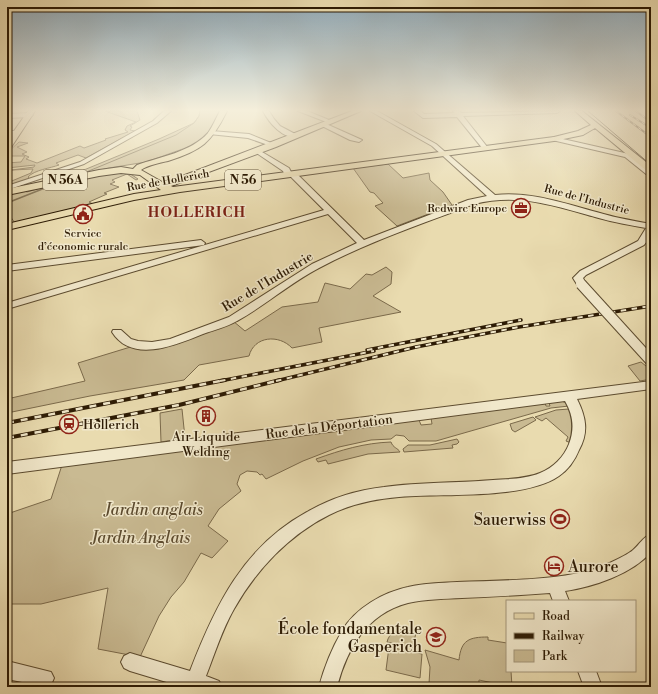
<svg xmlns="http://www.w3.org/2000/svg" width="658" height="694" viewBox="0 0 658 694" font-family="'Libre Bodoni',serif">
	<rect width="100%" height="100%" fill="#e9dbaf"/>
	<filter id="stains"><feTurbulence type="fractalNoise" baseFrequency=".005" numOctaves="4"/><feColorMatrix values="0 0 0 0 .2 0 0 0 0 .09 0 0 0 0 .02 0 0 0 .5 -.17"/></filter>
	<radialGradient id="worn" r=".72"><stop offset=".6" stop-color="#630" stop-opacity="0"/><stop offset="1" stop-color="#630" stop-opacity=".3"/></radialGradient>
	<!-- green -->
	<path fill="#c9ba92" stroke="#7b6a4b" d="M 105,111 L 137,111 L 140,120 L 130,126 L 132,127 L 130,130 L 135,131 L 86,158 L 78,155 L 56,163 L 59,165 C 51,168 34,170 28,177 L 31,180 L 7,186 L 7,183 L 31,173 L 33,169 L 12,170 L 34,167 L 35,165 L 7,168 L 7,163 L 21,162 L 25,156 L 7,156 L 8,152 L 19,142 L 28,143 L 17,147 L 27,152 L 22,154 L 29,157 L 26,159 L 37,163 L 80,146 L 84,148 L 106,140 L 105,139 L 128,132 L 125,130 L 127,126 L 136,122 Z
		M 200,111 L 223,111 L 205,137 L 191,146 L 146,162 L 109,168 L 58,180 L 56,178 L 79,172 L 159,139 L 194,123 L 199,116 Z
		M 388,164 L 403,178 L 429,173 L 430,180 L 443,192 L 452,205 L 397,226 L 375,206 L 383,203 L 374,193 L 370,192 L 353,168 Z
		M 115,172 L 129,173 L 138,179 L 136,180 L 127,174 L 112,180 L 115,182 L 110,184 L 119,187 L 104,193 L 107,194 L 89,202 L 93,204 L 15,223 L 7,212 L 7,195 L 24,191 L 27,192 L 37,189 Z
		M 386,267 L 392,272 L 391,284 L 373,296 L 401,312 L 319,328 L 322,342 L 292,348 C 279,334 254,336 249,356 L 199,365 L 184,380 L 90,396 L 7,413 L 7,399 L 85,381 L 78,363 L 137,345 L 152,346 L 233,321 L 245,331 L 282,307 L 318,302 L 325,283 L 350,289 L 366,274 L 372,275 Z
		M 641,362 L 651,370 L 651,379 L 640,381 L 628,366 Z
		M 561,401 L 567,403 L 569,406 L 551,408 L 436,441 L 409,441 L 404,436 L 396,435 L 391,439 L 371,440 L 339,447 L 303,461 L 266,479 L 262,474 L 260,475 L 257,472 L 247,471 L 240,475 L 237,484 L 241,491 L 219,509 L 208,526 L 228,541 L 212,558 L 201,553 L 184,582 L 171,597 L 159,616 L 140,657 L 98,649 L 108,588 L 41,604 L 7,604 L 7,514 L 51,499 L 62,465 L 419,420 L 421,425 L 432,424 L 431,418 L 545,403 L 546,406 L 550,406 L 549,403 Z
		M 182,409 L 185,438 L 161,442 L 160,413 Z
		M 569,409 L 574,422 L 572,422 L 571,443 L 566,441 L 568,437 L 546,418 L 542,421 L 535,417 L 556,410 Z
		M 533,417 L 536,420 L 515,432 L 512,430 L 510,424 Z
		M 457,439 L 459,442 L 457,444 L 452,445 L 453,448 L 404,452 L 403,449 L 408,445 L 430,445 Z
		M 391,442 C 393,448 398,448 400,452 L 368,454 L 328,464 L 326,460 L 318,462 L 316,459 C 341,450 364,443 391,442 Z
		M 404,629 L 416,632 L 413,648 L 387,642 C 389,633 396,631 404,629 Z
		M 488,637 L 488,640 L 507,643 L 507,671 L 511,671 L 512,687 L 479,680 L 479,687 L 445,687 L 429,684 L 430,667 L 425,650 L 459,660 C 461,640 469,637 488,637 Z
		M 389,647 L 422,654 L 420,678 L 386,670 Z"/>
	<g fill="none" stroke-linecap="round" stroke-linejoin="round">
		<!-- stream-far1 -->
		<path stroke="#776748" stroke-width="1" d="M 79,175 L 176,135 L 194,123 L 199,116 L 200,111"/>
		<!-- stream -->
		<path stroke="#776748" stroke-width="1.5" d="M 7,203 L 50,186"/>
		<defs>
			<path id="minor" d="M 164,111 L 171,111 L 157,123 L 84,164 L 7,190 L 7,186 L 80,162 L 153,121 Z
				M 263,111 L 269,111 L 274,119 L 280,126 L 297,135 L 297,137 C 283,139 269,123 263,111 Z
				M 298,111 L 307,111 L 334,122 L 329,123 Z
				M 370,111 L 377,111 L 436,144 L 495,195 C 531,191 566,204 600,213 C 617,218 634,221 651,224 L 651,236 L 644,245 L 586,275 L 583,278 L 586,284 L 581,287 L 578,286 L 573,278 L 580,271 L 638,241 L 646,228 C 629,225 612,222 595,217 C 552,205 518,193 474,204 C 422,224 368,242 319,268 C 290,283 266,305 237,321 C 227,327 214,330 203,334 C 176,345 132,364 112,332 L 113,330 L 121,330 L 131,339 L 138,341 L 152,342 L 170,339 L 229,317 L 312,264 L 357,243 L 328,214 L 7,309 L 7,303 L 324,210 L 290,176 L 285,176 L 283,171 L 255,152 L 254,151 L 257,149 L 289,168 L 291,172 L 295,172 L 364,240 L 468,200 L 487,196 L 432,146 Z
				M 414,111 L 421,111 L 424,114 L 454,113 L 453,111 L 459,111 L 461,113 L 560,111 L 557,113 L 463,116 L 488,148 L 485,150 L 483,149 L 457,117 L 423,118 Z
				M 7,114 L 30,113 L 33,115 L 30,117 L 7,118 Z
				M 324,123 L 362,140 L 359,142 L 350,140 L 322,126 L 322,124 Z
				M 7,131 L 17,131 L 20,133 L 17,135 L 7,135 Z
				M 211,131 L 249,134 L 276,145 L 271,146 L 248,138 L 209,134 L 208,133 Z
				M 554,137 L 629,154 L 651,172 L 651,178 L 625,157 L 552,140 L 552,138 Z
				M 201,240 L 205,243 L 204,245 L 7,271 L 7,265 Z
				M 651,381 L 651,389 L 577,399 C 586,417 589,432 579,450 C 575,460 568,470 559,476 C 525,500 442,493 399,497 C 375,499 351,504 329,515 C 289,535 256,570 234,609 C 222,630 215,653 206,676 L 219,681 L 222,687 L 183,687 L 130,671 L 124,668 L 121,662 L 124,656 L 130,653 L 190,671 C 215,606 243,547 307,512 C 331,498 357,490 384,487 C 420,482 457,483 493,480 C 508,479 526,479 540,473 C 553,468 564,457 569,444 C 575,428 573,415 565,401 L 7,474 L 7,462 Z
				M 651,534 L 651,552 C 632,574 593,587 565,591 L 569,601 L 553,601 L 550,593 C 521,595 491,597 462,598 C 444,599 425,599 408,603 C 366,614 347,649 337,687 L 319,687 C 324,668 332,648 342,631 C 355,608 384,592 408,587 C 424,583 441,583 457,582 C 499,580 543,581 584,572 C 595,570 625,557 633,550 C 640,544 643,537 651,534 Z
				M 7,661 L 51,672 L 54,678 L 50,687 L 31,687 L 32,684 L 7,679 Z
				M 578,671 L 596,671 L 602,687 L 584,687 Z"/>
			<path id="major" d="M 28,111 L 35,111 L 10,149 L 7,149 L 7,141 Z
				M 220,111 L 227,111 C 211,143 202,150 168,161 C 159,163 148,165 141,170 L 164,183 L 352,111 L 361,111 L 276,147 L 171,186 L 173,187 L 554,137 L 578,131 L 591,125 L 575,111 L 582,111 L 651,166 L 651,173 L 648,172 L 595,128 L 583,135 L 554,141 L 180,192 L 134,200 L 7,230 L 7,224 L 134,194 L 161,190 L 140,175 L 121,173 L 99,176 L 7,195 L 7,189 L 99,170 L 121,167 L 133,169 L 137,165 C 160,157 191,152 208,133 C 213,126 216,118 220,111 Z"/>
		</defs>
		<!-- minor casing -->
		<use href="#minor" stroke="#5c4b2f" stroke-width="2"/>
		<!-- major casing -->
		<use href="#major" stroke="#2d1b04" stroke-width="2"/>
		<!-- minor -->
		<use href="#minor" fill="#f1e8cb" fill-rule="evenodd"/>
		<!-- major -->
		<use href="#major" fill="#e9dbaf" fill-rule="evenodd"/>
		<!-- tram -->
		<path stroke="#2d1b04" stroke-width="1" d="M 588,111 L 651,165"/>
		<defs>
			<path id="rail-far2" d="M 616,111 L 651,137
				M 636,111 L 648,120
				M 648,111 L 651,114
				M 630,115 L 651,128"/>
			<path id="rail-far1" d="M 367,350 L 521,320
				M 220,381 L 374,351
				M 276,381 L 416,347 L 519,327 L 651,306"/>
			<path id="rail" d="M 7,423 L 225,380
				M 7,438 L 179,405 L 280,380"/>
		</defs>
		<!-- rail-far2 casing -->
		<use href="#rail-far2" stroke="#2d1b04" stroke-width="2"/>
		<!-- rail-far1 casing -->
		<use href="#rail-far1" stroke="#2d1b04" stroke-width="3.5"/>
		<!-- rail casing -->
		<use href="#rail" stroke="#2d1b04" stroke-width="4"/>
		<!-- rail-far2 -->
		<use href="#rail-far2" stroke="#f1e8cb" stroke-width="1" stroke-dasharray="3.5" stroke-linecap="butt"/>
		<!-- rail-far1 -->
		<use href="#rail-far1" stroke="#f1e8cb" stroke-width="2" stroke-dasharray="5.5" stroke-linecap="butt"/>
		<!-- rail -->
		<use href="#rail" stroke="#f1e8cb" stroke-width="2.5" stroke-dasharray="7" stroke-linecap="butt"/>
		<defs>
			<path id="minor-bridge" d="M 581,284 L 651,361"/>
		</defs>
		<!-- minor-bridge casing -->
		<use href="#minor-bridge" stroke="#5c4b2f" stroke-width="12" stroke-linecap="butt"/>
		<!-- minor-bridge -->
		<use href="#minor-bridge" stroke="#f1e8cb" stroke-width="10"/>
	</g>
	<!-- sky -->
	<linearGradient id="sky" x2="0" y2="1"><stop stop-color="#8faaba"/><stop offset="0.53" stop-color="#f5efdb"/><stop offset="1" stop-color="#f5efdb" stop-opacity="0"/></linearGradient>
	<rect width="658" height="208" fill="url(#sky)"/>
	<!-- icons -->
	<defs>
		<symbol id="office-ring" viewBox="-11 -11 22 22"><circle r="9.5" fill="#f1e8cb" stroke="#8f2418" stroke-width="1.5"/><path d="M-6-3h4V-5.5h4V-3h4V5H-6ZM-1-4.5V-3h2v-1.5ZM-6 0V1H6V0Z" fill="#8f2418"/></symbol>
		<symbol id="civic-ring" viewBox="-11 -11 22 22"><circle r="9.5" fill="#f1e8cb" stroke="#8f2418" stroke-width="1.5"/><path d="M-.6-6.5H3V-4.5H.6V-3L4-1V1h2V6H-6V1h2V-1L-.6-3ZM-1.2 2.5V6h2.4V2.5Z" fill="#8f2418"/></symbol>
		<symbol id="building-ring" viewBox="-11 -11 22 22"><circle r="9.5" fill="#f1e8cb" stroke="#8f2418" stroke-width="1.5"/><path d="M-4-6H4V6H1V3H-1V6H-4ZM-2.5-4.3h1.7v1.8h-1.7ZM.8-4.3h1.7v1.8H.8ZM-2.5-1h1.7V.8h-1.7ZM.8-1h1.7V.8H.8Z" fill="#8f2418"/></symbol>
		<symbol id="station-ring" viewBox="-11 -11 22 22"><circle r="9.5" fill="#f1e8cb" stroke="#8f2418" stroke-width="1.5"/><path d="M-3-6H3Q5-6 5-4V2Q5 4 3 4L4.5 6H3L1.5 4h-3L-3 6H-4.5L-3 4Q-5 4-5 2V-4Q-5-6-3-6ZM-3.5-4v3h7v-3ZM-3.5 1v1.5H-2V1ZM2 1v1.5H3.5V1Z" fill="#8f2418"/></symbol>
		<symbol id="stadium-ring" viewBox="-11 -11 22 22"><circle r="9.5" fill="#f1e8cb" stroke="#8f2418" stroke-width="1.5"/><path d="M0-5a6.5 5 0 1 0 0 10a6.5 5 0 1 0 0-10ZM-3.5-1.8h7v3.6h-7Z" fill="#8f2418"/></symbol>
		<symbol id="hotel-ring" viewBox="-11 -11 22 22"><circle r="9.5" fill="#f1e8cb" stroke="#8f2418" stroke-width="1.5"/><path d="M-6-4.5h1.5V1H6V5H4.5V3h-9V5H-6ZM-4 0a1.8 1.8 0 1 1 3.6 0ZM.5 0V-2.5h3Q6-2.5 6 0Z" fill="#8f2418"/></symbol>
		<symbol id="school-ring" viewBox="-11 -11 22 22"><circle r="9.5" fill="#f1e8cb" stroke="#8f2418" stroke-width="1.5"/><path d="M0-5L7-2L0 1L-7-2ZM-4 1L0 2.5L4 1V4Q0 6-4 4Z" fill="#8f2418"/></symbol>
	</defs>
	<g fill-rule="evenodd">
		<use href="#office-ring" x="510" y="197" width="22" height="22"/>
		<use href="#civic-ring" x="72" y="203" width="22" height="22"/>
		<use href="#building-ring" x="195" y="405" width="22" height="22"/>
		<use href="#station-ring" x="58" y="413" width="22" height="22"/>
		<use href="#stadium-ring" x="549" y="508" width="22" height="22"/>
		<use href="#hotel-ring" x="543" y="555" width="22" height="22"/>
		<use href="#school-ring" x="425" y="626" width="22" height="22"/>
	</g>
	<g text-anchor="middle" stroke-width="3" stroke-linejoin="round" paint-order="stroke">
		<!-- far-street labels -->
		<g font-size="11" fill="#2d1b04" stroke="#f1e8cb">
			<text transform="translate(168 180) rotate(-10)" y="4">Rue de Hollerich</text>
			<text transform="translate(587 199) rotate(15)" y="4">Rue de l'Industrie</text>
		</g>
		<!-- far-poi labels -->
		<g font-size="11" fill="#2d1b04" stroke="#f1e8cb" text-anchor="end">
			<text x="507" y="212">Redwire Europe</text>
			<text x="83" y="237" text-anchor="middle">Service<tspan x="83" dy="13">d’économie rurale</tspan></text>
		</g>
		<!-- shield labels -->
		<g fill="#f1e8cb" stroke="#685840" stroke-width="1">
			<rect x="43" y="170" width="44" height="20" rx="3"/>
			<rect x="225" y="170" width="36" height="20" rx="3"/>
		</g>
		<g font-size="12" font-weight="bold" fill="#2d1b04">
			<text x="65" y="184">N 56A</text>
			<text x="243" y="184">N 56</text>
		</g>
		<!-- street labels -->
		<g font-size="13" fill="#2d1b04" stroke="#f1e8cb">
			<text transform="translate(267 281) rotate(-31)" y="5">Rue de l'Industrie</text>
			<text transform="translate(329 426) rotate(-7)" y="5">Rue de la Déportation</text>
		</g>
		<!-- poi labels -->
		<g font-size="13" fill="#2d1b04" stroke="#f1e8cb" text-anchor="start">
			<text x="83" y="429">Hollerich</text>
			<text x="206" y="441" text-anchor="middle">Air Liquide<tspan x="206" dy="15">Welding</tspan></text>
		</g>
		<!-- far-district labels -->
		<g font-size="14" font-weight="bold" letter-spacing="1" fill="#7a1f14" stroke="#f1e8cb">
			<text x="197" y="217">HOLLERICH</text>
		</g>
		<!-- near-park labels -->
		<g font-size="16" font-style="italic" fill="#5c4b2f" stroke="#f1e8cb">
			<text x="154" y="515">Jardin anglais</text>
			<text x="141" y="543">Jardin Anglais</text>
		</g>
		<!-- near-poi labels -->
		<g font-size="16" fill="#2d1b04" stroke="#f1e8cb" text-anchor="end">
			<text x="546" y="525">Sauerwiss</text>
			<text x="568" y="572" text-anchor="start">Aurore</text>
			<text x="422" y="634">École fondamentale<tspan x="422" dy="18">Gasperich</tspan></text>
		</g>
	</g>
	<!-- margin -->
	<rect width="658" height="694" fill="none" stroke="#e9dbaf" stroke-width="24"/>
	<rect x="8" y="8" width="642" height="678" fill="none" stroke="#2d1b04" stroke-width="2"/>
	<rect x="12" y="12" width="634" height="670" fill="none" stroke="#2d1b04"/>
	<!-- legend -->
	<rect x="506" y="600" width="130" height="72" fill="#f1e8cb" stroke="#a3967b"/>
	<rect x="514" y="613" width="20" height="6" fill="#e9dbaf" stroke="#a3967b"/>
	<text x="542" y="620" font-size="12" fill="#2d1b04">Road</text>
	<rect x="514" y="633" width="20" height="6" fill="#2d1b04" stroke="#a3967b"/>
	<text x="542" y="640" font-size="12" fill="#2d1b04">Railway</text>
	<rect x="514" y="650" width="20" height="12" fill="#c9ba92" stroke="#a3967b"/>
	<text x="542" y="660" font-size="12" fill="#2d1b04">Park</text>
	<rect width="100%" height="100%" filter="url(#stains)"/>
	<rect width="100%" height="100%" fill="url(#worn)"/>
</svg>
